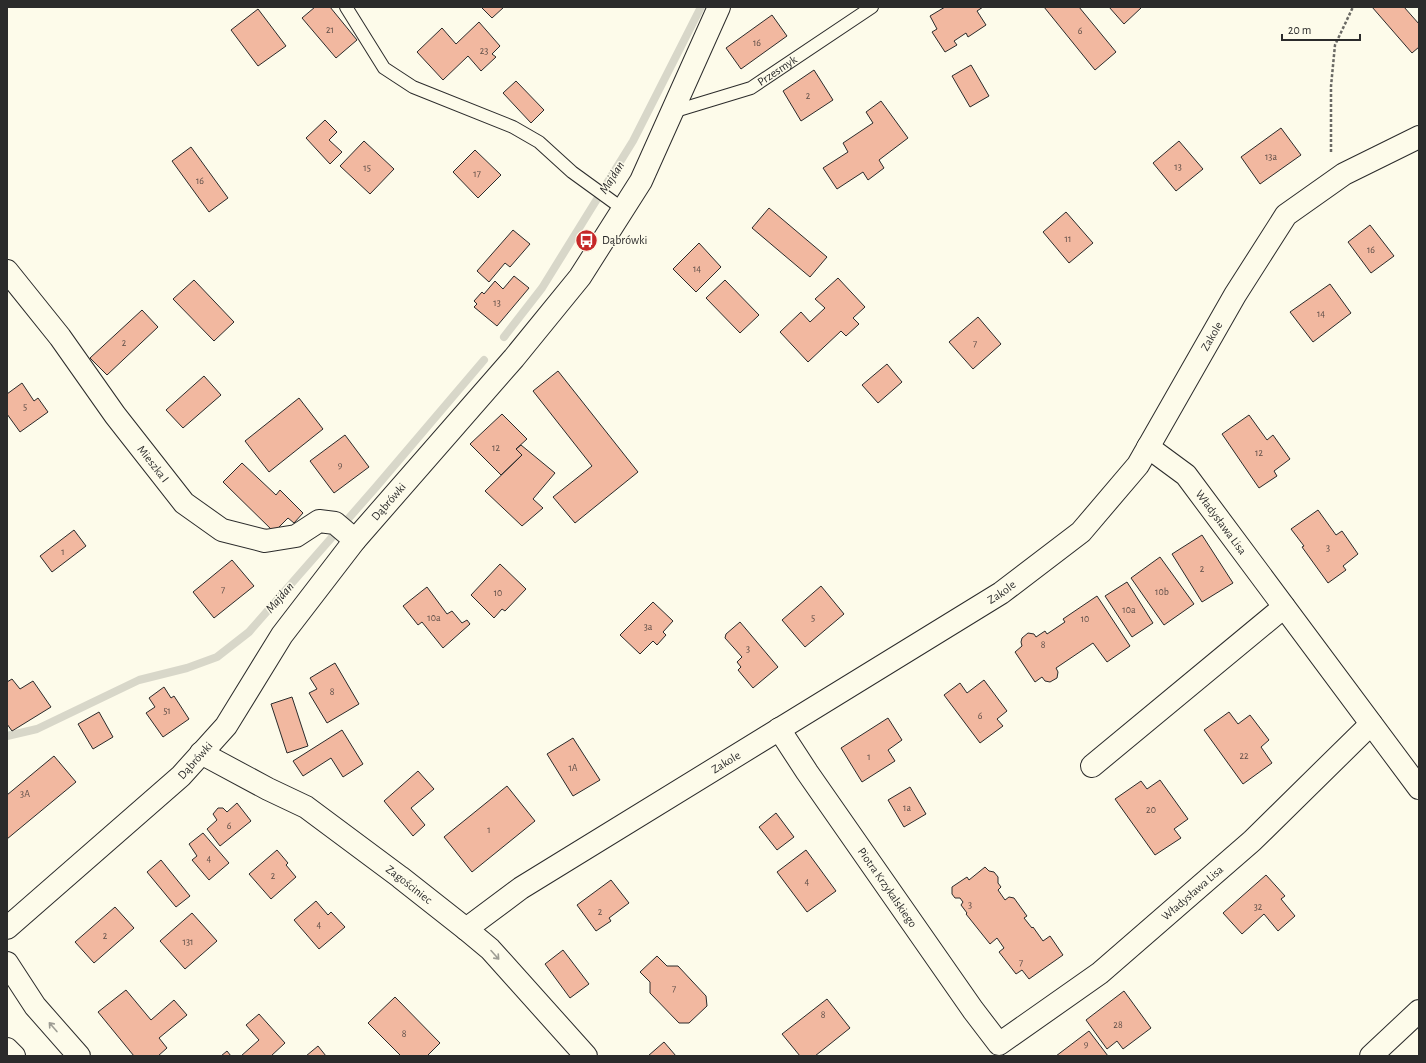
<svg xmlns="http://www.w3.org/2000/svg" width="1426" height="1063" viewBox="0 0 1426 1063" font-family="'Alegreya Sans',sans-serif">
	<rect width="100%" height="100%" fill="#fdfbea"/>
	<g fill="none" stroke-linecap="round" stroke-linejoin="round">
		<!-- stream -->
		<path stroke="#d8d7c9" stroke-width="8" d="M 504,337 L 542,288 L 633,141 L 701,7
			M 7,736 L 37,729 L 139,680 L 187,668 L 217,657 L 249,632 L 376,487 L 484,360"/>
	</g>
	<!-- building -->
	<path fill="#f2b8a0" stroke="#2b2b2b" d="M 315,7 L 330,7 L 357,40 L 336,58 L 302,18 Z
		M 481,7 L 504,7 L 492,18 Z
		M 945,7 L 983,7 L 977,11 L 986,25 L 968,37 L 966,33 L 954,41 L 957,45 L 945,52 L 932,32 L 937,29 L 930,16 Z
		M 1044,7 L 1079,7 L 1116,52 L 1095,70 Z
		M 1109,7 L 1142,7 L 1124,24 Z
		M 1372,7 L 1404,7 L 1419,24 L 1419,47 L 1412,53 Z
		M 258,9 L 286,46 L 258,66 L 231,30 Z
		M 772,15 L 787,36 L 741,69 L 726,48 Z
		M 479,22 L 500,46 L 492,54 L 496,57 L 481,71 L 468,56 L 443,80 L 417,52 L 442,28 L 456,44 Z
		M 971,65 L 989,96 L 970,107 L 952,76 Z
		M 814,70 L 833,100 L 801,121 L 783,91 Z
		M 516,81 L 544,110 L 531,123 L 503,93 Z
		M 881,101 L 908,138 L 879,160 L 884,168 L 868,180 L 863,172 L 837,189 L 823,168 L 848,152 L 843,143 L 873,123 L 866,112 Z
		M 325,120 L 337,132 L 329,140 L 342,152 L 330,164 L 306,138 Z
		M 1281,128 L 1301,155 L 1260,184 L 1241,157 Z
		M 364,141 L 394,169 L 370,194 L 340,166 Z
		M 1179,141 L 1203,169 L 1176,191 L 1153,163 Z
		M 191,147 L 228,198 L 209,212 L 172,161 Z
		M 475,150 L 501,175 L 478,198 L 453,172 Z
		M 769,208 L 827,257 L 810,277 L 752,228 Z
		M 1066,212 L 1093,243 L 1069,263 L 1043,232 Z
		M 1370,225 L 1394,256 L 1371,273 L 1348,242 Z
		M 513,230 L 530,244 L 510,267 L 505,263 L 489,282 L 477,271 Z
		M 699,243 L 721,267 L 696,292 L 673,269 Z
		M 514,276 L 529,288 L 497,326 L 474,307 L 477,304 L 474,301 L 482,292 L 484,294 L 495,281 L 503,289 Z
		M 838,278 L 865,307 L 853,318 L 859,324 L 846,336 L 841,331 L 808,362 L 780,332 L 801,312 L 810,322 L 825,308 L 815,299 Z
		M 194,280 L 234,322 L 214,341 L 173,299 Z
		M 725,280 L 759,315 L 740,333 L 706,298 Z
		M 1330,284 L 1351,313 L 1313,342 L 1290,312 Z
		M 142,310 L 158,327 L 107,375 L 90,358 Z
		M 978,317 L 1001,344 L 973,369 L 949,342 Z
		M 887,364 L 902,382 L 878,403 L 862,385 Z
		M 558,371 L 638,472 L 575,523 L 553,497 L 592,466 L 533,391 Z
		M 204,376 L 221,395 L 183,428 L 166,410 Z
		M 22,383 L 34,401 L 38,398 L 48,412 L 20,432 L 7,414 L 7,394 Z
		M 299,398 L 323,429 L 269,472 L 245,441 Z
		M 502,414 L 527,439 L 516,449 L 522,455 L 501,475 L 470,444 Z
		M 1249,415 L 1267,440 L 1273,435 L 1290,459 L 1274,471 L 1277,476 L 1259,488 L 1222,434 Z
		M 345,435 L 369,467 L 334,493 L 310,461 Z
		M 521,445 L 555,473 L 533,499 L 543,508 L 522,526 L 485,491 L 522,455 L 516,449 Z
		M 242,463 L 276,495 L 280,490 L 303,513 L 294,523 L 288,518 L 274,532 L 223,482 Z
		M 1318,510 L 1336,535 L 1342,531 L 1358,554 L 1343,566 L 1346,570 L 1328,583 L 1302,547 L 1304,546 L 1291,529 Z
		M 74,530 L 86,546 L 52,572 L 40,556 Z
		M 1202,535 L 1233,583 L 1202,602 L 1172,554 Z
		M 1160,557 L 1194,604 L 1164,625 L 1131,578 Z
		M 232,560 L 254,586 L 214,618 L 193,592 Z
		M 500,564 L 526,589 L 505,611 L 502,609 L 494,618 L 471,595 Z
		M 1127,582 L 1153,623 L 1132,637 L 1105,596 Z
		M 821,586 L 844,614 L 805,647 L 782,620 Z
		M 427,587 L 447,614 L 452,611 L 462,623 L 467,620 L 470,624 L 443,648 L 422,622 L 418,625 L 403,606 Z
		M 1097,596 L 1130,646 L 1107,662 L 1093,643 L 1056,668 L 1058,672 L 1057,678 L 1050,682 L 1045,681 L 1042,677 L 1035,682 L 1015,652 L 1022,646 L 1021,642 L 1022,638 L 1028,633 L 1034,634 L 1036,637 L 1045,631 L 1047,634 L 1065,622 L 1063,619 Z
		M 653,602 L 673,621 L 663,632 L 666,635 L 657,645 L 653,641 L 640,654 L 620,635 Z
		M 740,622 L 778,667 L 753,688 L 738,670 L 741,667 L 737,662 L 742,657 L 725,638 L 726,634 Z
		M 335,663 L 359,704 L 327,723 L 309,693 L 317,689 L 310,678 Z
		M 12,679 L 20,689 L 33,681 L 51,707 L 12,731 L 7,724 L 7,682 Z
		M 984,680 L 1007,711 L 997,719 L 1003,726 L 980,743 L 944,695 L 960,683 L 967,693 Z
		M 164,687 L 171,698 L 174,696 L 189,719 L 163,737 L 146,713 L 155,707 L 149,698 Z
		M 292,697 L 308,746 L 287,753 L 271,704 Z
		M 99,712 L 113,737 L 93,749 L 78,724 Z
		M 1229,712 L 1238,724 L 1250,715 L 1269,740 L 1261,747 L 1272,763 L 1243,784 L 1204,730 Z
		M 888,718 L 902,740 L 888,750 L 895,761 L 862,782 L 841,748 Z
		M 342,730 L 363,764 L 343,777 L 331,758 L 303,776 L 293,761 Z
		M 573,738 L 600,780 L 573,796 L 547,754 Z
		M 54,756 L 76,782 L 7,839 L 7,795 Z
		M 418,771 L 434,789 L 411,808 L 425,825 L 413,836 L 384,801 Z
		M 1160,780 L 1188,819 L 1174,829 L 1181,838 L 1155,855 L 1115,799 L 1141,781 L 1147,789 Z
		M 507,786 L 535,821 L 472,872 L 444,837 Z
		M 910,787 L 926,814 L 904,827 L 888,800 Z
		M 237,803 L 251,821 L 220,846 L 207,829 L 217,820 L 213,814 L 218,808 L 223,808 L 227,812 Z
		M 776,813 L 794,837 L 777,850 L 759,827 Z
		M 203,833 L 229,863 L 209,880 L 192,860 L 197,856 L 189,844 Z
		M 277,850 L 288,863 L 286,865 L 296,877 L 271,899 L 249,874 Z
		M 806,850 L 836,891 L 807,912 L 777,872 Z
		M 161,860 L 190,896 L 176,907 L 147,872 Z
		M 985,867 L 989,871 L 994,872 L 998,877 L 998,883 L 1001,887 L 998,890 L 1005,900 L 1009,897 L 1014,898 L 1027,916 L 1024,918 L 1032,928 L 1033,927 L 1043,941 L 1050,936 L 1063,955 L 1029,979 L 1022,970 L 1016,974 L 999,952 L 1004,948 L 997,938 L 990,944 L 966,914 L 967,913 L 961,905 L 963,902 L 960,898 L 955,898 L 952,894 L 952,887 L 967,877 L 969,880 Z
		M 1266,875 L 1285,896 L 1281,899 L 1295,916 L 1278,931 L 1264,914 L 1242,934 L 1223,913 Z
		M 611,880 L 629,903 L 609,918 L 611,921 L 596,931 L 577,905 Z
		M 316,901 L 328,915 L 331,912 L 345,927 L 319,949 L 294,920 Z
		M 115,907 L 134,928 L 94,963 L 75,942 Z
		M 192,913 L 217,941 L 185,969 L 160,941 Z
		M 563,950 L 589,984 L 570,998 L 545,964 Z
		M 657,956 L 667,966 L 678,966 L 706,996 L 707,1006 L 689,1023 L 679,1023 L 650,993 L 650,982 L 640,972 Z
		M 126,990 L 151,1020 L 174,1000 L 187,1015 L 159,1038 L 167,1048 L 158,1056 L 134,1056 L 98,1012 Z
		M 1124,991 L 1151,1028 L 1123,1049 L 1117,1041 L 1107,1049 L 1086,1020 Z
		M 395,997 L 440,1043 L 427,1056 L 401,1056 L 368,1023 Z
		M 827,999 L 850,1028 L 815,1056 L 800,1056 L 782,1034 Z
		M 259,1014 L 285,1043 L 271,1056 L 241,1056 L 259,1040 L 246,1025 Z
		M 1089,1031 L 1108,1056 L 1056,1056 Z
		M 664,1042 L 676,1056 L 648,1056 Z
		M 318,1046 L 326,1056 L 306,1056 Z
		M 227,1051 L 231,1056 L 221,1056 Z"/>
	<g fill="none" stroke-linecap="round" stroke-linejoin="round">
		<defs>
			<g id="service">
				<path d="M 346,7 L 384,68 L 413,87 L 513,127 L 539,142 L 572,172 L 623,209"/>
				<path id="s1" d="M 672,112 L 751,88 L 872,7"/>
			</g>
			<g id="minor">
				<path id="s2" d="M 7,271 L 60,337 L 115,415 L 184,503 L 222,530 L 265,541 L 296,536 L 319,521 L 335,523 L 355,540"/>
				<path id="s3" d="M 1148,447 L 1186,475 L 1419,788"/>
				<path id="s4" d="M 779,729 L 807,772 L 973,1010 L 999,1044 L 1100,973 L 1252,841 L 1371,724"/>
				<path id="s5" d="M 201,753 L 268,789 L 306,807 L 400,877 L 466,929 L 490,949 L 586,1056"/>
				<path d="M 1092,766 L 1284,607"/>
				<path id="s6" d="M 7,928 L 181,776 L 226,726 L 282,635 L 355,540 L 514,358 L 580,277 L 641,181 L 719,7"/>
				<path id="s7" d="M 466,929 L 521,888 L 1001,593 L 1081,532 L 1138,465 L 1235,295 L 1286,215 L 1344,174 L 1419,137"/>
				<path d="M 7,963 L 35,1006 L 79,1056"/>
				<path d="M 1371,1056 L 1419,1011"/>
			</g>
			<path id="secondary" d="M 7,1049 L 14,1056"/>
		</defs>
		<!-- service casing -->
		<use href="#service" stroke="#2b2b2b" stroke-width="14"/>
		<!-- minor casing -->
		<use href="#minor" stroke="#2b2b2b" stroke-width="24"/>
		<!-- secondary casing -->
		<use href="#secondary" stroke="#2b2b2b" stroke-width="24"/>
		<!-- path -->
		<path stroke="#6a6964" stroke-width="2.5" stroke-dasharray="3 2" stroke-linecap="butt" d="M 1331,152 L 1331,86 L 1335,45 L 1353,7"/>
		<!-- service -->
		<use href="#service" stroke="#fdfbea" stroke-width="12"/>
		<!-- minor -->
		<use href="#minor" stroke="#fdfbea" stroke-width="22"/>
		<!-- secondary -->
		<use href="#secondary" stroke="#fdfbea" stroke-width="22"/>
	</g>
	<!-- one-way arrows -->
	<defs><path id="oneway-shaft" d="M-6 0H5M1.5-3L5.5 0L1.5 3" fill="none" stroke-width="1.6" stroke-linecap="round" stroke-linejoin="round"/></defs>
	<g stroke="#9e9d94">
		<use href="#oneway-shaft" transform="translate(495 955) rotate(48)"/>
		<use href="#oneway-shaft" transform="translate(53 1027) rotate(-131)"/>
	</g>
	<!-- icons -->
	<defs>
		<symbol id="bus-disc" viewBox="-11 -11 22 22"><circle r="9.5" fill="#c62828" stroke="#fdfbea"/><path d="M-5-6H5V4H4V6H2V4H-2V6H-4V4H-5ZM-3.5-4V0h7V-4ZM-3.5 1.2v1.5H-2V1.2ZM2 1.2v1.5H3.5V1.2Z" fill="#fff"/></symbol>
	</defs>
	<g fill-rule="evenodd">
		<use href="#bus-disc" x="574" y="228" width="25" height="25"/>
	</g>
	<g text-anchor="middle" stroke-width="3" stroke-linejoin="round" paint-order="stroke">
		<!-- number labels -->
		<g font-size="10" fill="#5d4e48">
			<text x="330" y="33">21</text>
			<text x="1080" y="34">6</text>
			<text x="757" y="46">16</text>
			<text x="484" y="54">23</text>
			<text x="808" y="99">2</text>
			<text x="1271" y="160">13a</text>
			<text x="1178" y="170">13</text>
			<text x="367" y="171">15</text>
			<text x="477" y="177">17</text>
			<text x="200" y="184">16</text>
			<text x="1068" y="242">11</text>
			<text x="1371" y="253">16</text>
			<text x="697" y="272">14</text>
			<text x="497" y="306">13</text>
			<text x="1321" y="317">14</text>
			<text x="124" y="346">2</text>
			<text x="975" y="347">7</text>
			<text x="25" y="410">5</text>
			<text x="496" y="451">12</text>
			<text x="1259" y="456">12</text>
			<text x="340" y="468">9</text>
			<text x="1328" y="551">3</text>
			<text x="63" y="555">1</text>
			<text x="1202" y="572">2</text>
			<text x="223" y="593">7</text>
			<text x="1162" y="595">10b</text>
			<text x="498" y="596">10</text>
			<text x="1129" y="613">10a</text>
			<text x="434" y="621">10a</text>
			<text x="813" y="621">5</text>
			<text x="1085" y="622">10</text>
			<text x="648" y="630">3a</text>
			<text x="1043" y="648">8</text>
			<text x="748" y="652">3</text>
			<text x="332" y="695">8</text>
			<text x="167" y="714">51</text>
			<text x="980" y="719">6</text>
			<text x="1244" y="759">22</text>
			<text x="869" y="760">1</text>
			<text x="573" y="771">1A</text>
			<text x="25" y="797">3A</text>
			<text x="907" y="811">1a</text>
			<text x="1151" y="813">20</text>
			<text x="229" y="829">6</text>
			<text x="489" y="833">1</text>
			<text x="209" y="862">4</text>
			<text x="273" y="879">2</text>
			<text x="807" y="885">4</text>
			<text x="970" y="908">3</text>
			<text x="1258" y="910">32</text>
			<text x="600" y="915">2</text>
			<text x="319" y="928">4</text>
			<text x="105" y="939">2</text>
			<text x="188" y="945">131</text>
			<text x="1021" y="966">7</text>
			<text x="674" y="992">7</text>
			<text x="823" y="1018">8</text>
			<text x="1118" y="1028">28</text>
			<text x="404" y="1037">8</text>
			<text x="1086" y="1047">9</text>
		</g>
		<!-- street labels -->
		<g font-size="12" fill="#2b2b2b" stroke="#fdfbea">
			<text dy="4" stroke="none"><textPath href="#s1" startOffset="114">Przesmyk</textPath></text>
			<text dy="4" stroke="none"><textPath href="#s7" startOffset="969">Zakole</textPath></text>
			<text dy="4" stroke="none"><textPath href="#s2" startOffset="242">Mieszka I</textPath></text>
			<text dy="4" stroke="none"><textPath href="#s6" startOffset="576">Dąbrówki</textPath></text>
			<text dy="4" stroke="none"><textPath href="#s3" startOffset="106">Władysława Lisa</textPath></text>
			<text dy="4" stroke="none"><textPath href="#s7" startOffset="633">Zakole</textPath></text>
			<text dy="4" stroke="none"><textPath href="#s6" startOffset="252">Dąbrówki</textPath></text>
			<text dy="4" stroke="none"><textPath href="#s7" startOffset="309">Zakole</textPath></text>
			<text dy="4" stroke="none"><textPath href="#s5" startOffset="247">Zagościniec</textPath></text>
			<text dy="4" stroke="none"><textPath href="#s4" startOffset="192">Piotra Krzykalskiego</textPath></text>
			<text dy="4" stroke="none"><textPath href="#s4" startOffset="630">Władysława Lisa</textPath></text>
		</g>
		<!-- poi labels -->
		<g font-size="12" fill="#2b2b2b" stroke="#fdfbea" text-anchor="start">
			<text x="602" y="244">Dąbrówki</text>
		</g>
		<!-- water labels -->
		<g font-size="13" font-style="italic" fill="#2b2b2b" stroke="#fdfbea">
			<text transform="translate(611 177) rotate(-58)" y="5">Majdan</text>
			<text transform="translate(279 597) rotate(-49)" y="5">Majdan</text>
		</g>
	</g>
	<!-- border -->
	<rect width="1426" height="1063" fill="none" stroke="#2b2b2b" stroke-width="16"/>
	<!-- scale -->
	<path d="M1282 34v6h78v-6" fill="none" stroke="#2b2b2b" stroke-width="2"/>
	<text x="1288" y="34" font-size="12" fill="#2b2b2b" stroke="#fdfbea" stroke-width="3" paint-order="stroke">20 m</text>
</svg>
